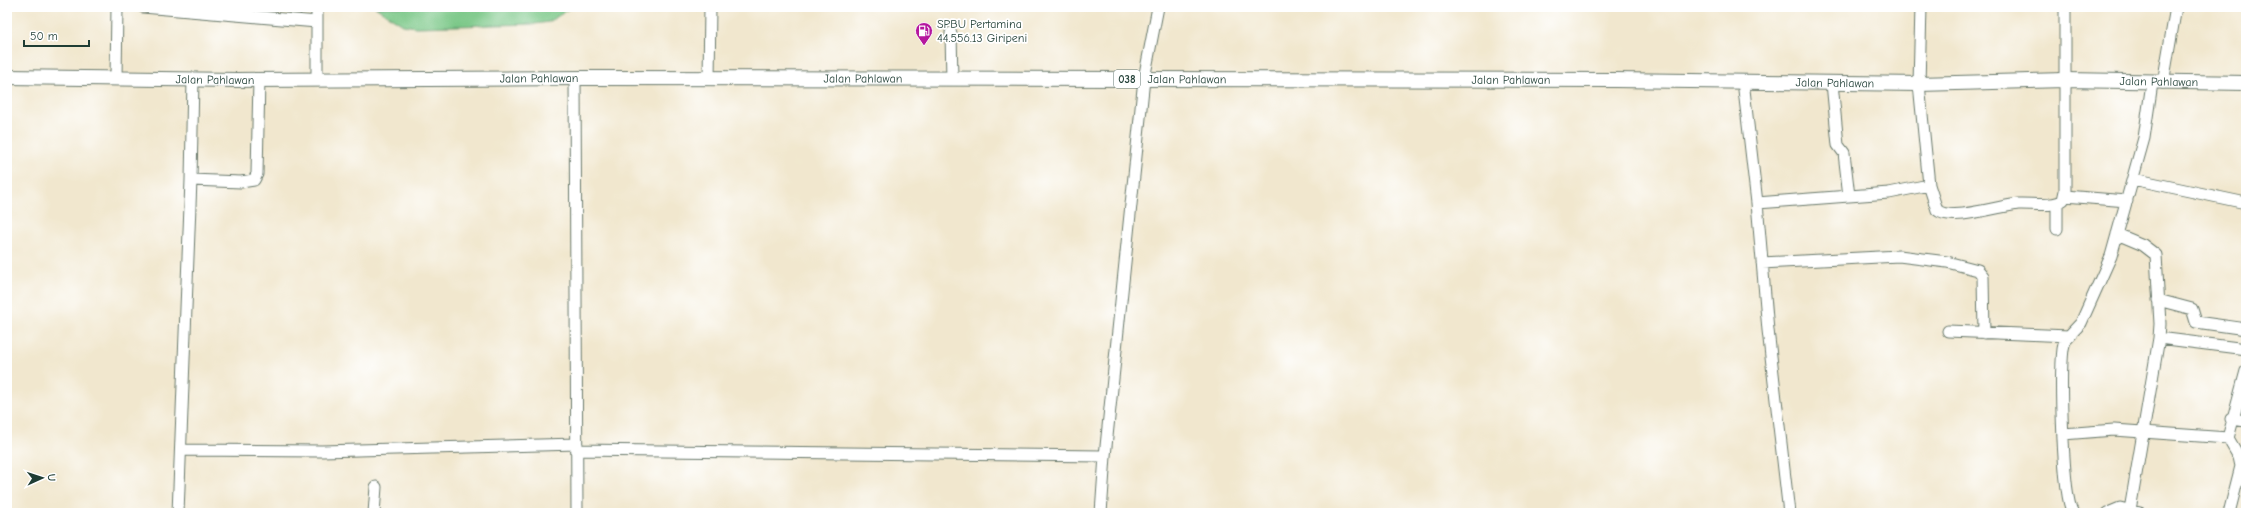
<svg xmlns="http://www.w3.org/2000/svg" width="2253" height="520" viewBox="0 0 2253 520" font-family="'Comic Neue',sans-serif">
	<rect width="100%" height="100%" fill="#fff"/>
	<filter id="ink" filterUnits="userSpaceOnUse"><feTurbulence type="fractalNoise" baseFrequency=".025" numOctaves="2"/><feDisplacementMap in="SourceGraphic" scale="8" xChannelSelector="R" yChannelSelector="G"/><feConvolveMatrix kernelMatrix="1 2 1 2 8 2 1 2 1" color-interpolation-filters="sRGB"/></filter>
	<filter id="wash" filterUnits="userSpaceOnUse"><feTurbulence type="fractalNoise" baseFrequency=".012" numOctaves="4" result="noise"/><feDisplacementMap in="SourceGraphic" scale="16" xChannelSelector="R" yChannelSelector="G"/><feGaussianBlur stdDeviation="0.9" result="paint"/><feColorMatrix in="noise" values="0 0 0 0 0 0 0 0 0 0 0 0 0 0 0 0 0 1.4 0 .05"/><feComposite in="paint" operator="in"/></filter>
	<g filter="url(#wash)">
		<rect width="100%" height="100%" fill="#f1e7ce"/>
		<!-- green -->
		<path fill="#7bc888" stroke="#4d825e" d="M 375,7 L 572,7 L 549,22 L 535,24 L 416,27 L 403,25 Z"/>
	</g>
	<g filter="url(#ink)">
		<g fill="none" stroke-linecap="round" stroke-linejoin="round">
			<defs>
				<path id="minor" d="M 143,7 L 317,22
					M 1921,7 L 1919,84 L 1929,185 L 1937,210 C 1950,222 2000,206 2018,204 C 2030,203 2053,208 2063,200 L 2065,191 L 2065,7
					M 951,33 L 952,79
					M 116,78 L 117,7
					M 317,78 L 317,7
					M 575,78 L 577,513
					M 709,79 L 710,7
					M 1743,81 L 1757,203 L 1768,330 L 1789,513
					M 1832,83 L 1838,145 L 1844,153 L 1849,196
					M 2163,83 L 2176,7
					M 2133,179 L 2246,203
					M 191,180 L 241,182 L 254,180 L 257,174 L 259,79
					M 2065,196 L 2127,201
					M 1757,203 L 1889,193 L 1929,185
					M 2057,203 L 2057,229
					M 2117,234 L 2143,245 L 2156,255 L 2160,324 L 2159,338 L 2130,510
					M 1762,263 L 1899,256 L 1947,262 L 1978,270 L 1983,276 L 1984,333
					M 2158,300 L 2192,309 L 2196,322 L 2246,329
					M 1948,331 L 2069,336
					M 2159,338 L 2246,349
					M 2231,419 L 2246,421
					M 2063,434 L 2114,430 L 2228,438
					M 182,450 L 322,451 L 577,444
					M 577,450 L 1105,456
					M 178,513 L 191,180 L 193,79
					M 374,513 L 376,487
					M 1101,513 L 1105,456 L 1144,79 L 1158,7
					M 2073,513 C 2062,496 2060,373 2063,349 L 2065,340 L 2081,323 L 2111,256 L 2144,138 L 2152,83
					M 2108,513 L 2120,508 L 2140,513
					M 2229,513 L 2241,466 L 2239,457 L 2228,438 L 2246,371"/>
				<g id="major">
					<path id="s1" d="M 7,77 L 237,80 L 584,78 L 1614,80 L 1919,84 L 2065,80 L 2246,83"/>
				</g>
			</defs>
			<!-- minor casing -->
			<use href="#minor" stroke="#68786a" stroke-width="13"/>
			<!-- major casing -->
			<use href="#major" stroke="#68786a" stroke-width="16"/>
			<!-- minor -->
			<use href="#minor" stroke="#fff" stroke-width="11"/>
			<!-- major -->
			<use href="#major" stroke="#fff" stroke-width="14"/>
		</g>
	</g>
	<!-- icons -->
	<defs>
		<symbol id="fuel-pin" viewBox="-11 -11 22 30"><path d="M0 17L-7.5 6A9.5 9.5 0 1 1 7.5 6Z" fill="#b5179e" stroke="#fff"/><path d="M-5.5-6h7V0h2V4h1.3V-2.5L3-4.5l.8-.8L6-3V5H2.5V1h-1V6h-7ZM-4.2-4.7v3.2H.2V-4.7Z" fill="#fff"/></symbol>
	</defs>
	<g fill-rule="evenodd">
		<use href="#fuel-pin" x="914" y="21" width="20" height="27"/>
	</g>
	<g text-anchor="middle" stroke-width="3.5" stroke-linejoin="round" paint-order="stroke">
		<!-- shield labels -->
		<rect fill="#fff" stroke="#627771" stroke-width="1" x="1114" y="70" width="26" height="18" rx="3"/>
		<g font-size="11" font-weight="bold" fill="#1f3d34">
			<text x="1127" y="83">038</text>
		</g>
		<!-- poi labels -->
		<g font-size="12" fill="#1f3d34" stroke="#fff" text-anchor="start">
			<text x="937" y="28">SPBU Pertamina<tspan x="937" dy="14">44.556.13 Giripeni</tspan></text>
		</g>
		<!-- street labels -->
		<g font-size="12" fill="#1f3d34" stroke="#fff">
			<text dy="4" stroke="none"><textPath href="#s1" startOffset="532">Jalan Pahlawan</textPath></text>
			<text dy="4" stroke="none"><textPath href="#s1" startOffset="208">Jalan Pahlawan</textPath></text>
			<text dy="4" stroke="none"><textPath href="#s1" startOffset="856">Jalan Pahlawan</textPath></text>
			<text dy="4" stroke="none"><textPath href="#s1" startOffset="1180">Jalan Pahlawan</textPath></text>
			<text dy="4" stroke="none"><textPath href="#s1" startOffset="1504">Jalan Pahlawan</textPath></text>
			<text dy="4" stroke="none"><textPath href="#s1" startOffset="2152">Jalan Pahlawan</textPath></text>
			<text dy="4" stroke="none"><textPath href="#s1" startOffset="1828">Jalan Pahlawan</textPath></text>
		</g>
	</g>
	<!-- margin -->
	<rect width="2253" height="520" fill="none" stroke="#fff" stroke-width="24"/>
	<!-- north arrow -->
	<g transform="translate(42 478) rotate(87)" stroke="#ffffff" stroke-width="3" paint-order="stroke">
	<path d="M0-3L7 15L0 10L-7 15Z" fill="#1f3d34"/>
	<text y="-6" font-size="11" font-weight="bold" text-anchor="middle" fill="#1f3d34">U</text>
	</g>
	<!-- scale -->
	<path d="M24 40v6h65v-6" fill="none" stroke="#1f3d34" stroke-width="2"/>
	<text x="30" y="40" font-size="12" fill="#1f3d34" stroke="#ffffff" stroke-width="3" paint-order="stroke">50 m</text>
</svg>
